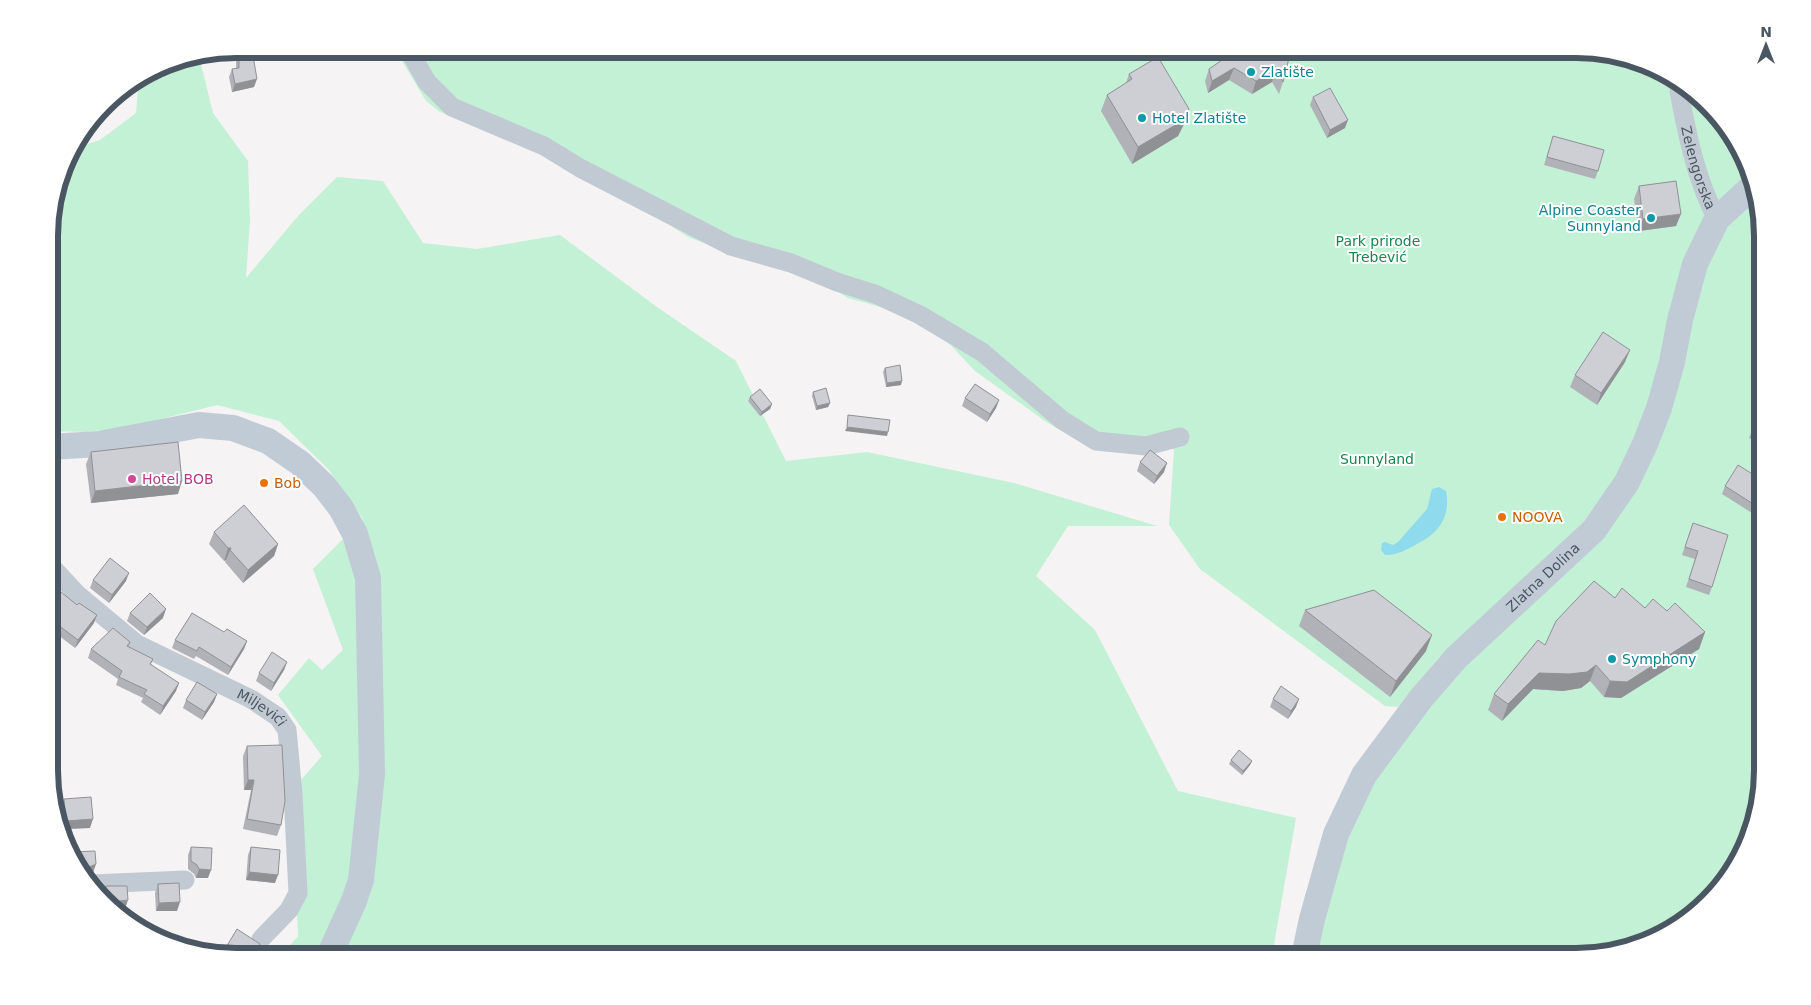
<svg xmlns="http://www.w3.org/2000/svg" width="1811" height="1005" viewBox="0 0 1811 1005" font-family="'DejaVu Sans',sans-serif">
	<rect width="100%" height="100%" fill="#f5f3f3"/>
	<!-- green -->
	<path fill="#c3f1d5" d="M 395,49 L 1576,49 L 1624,55 L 1669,74 L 1731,132 L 1752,175 L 1762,223 L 1762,781 L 1737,863 L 1708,901 L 1669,931 L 1587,956 L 1302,956 L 1368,774 L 1472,635 L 1439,657 L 1398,707 L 1385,706 L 1200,569 L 1169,525 L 1174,450 L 1161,444 L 1075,439 L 1045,421 L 975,371 L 940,334 L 902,313 L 848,298 L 811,275 L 717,248 L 688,237 L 647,210 L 598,182 L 492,130 L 440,112 L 426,101 Z
		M 199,56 L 213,113 L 248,161 L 250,220 L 246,278 L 298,216 L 337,177 L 383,181 L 423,243 L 477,249 L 560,235 L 657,307 L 736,361 L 786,461 L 867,452 L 1014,483 L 1157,526 L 1068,526 L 1036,576 L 1095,630 L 1178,791 L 1296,818 L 1272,956 L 281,956 L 298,936 L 292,790 L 322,756 L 278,695 L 309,658 L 322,670 L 343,650 L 313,569 L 363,519 L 329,470 L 279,421 L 217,405 L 125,428 L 85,432 L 50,431 L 50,211 L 68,153 L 70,150 L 100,140 L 136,113 L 139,78 L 164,63 Z"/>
	<!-- water -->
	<path fill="#90daee" d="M 1439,487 L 1446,491 C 1451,517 1439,533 1417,544 C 1406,550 1398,555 1385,555 L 1381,550 L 1382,543 L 1385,542 L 1393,545 L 1398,542 L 1427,509 L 1432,489 Z"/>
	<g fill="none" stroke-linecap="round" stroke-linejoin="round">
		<!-- minor -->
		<g stroke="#c1cad2" stroke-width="19">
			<path d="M 408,49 L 427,82 L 452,107 L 544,146 L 580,168 L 731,246 L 791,263 L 837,282 L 875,294 L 920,315 L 982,352 L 1062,420 L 1096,441 L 1146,446 L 1180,437"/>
			<path id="s1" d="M 1680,84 L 1679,91 C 1687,134 1696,180 1717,219"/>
			<path id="s2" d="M 50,565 L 77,594 L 137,644 L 251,699 L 278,717 L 287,730 L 293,794 L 298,893 L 289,910 L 261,939"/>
			<path d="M 92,884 L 185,880"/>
		</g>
		<!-- secondary -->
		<g stroke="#c1cbd6" stroke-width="26">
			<path d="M 50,447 L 99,444 L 199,425 L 233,428 L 268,441 L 300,463 L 324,486 L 341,508 L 355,534 L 368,578 L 372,774 L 361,880 L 354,901 L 329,956"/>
			<path id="s3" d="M 1304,956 L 1312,919 L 1336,834 L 1364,775 L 1422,697 L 1456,658 L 1594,530 L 1627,482 L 1645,444 L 1659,408 L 1672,362 L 1680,320 L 1695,264 L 1717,219 L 1754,185"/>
		</g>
	</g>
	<!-- wall -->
	<path fill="#b0b2b7" d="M 236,49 L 259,49 L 256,58 L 253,58 L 254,87 L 232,92 L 229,77 L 232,69 L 236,68 Z
		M 1221,49 L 1281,49 L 1279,54 L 1283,82 L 1279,94 L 1272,82 L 1252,94 L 1229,80 L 1208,93 L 1205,81 L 1209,69 L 1221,61 Z
		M 1129,74 L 1189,109 L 1183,126 L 1178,136 L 1132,164 L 1101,111 L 1107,95 L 1126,83 Z
		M 1313,97 L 1345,128 L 1327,138 L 1310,105 Z
		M 1553,136 L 1598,171 L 1595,179 L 1544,165 Z
		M 1639,186 L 1676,226 L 1639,231 L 1634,199 Z
		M 1625,362 L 1597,405 L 1570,387 L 1575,375 Z
		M 885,368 L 901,385 L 886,387 L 883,372 Z
		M 813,392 L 830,403 L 828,407 L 816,410 L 812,396 Z
		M 750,397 L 772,404 L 770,409 L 760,416 L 748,401 Z
		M 965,398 L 999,400 L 996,408 L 987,422 L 962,406 Z
		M 1762,412 L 1762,445 L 1749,438 L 1752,430 Z
		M 91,452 L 178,494 L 91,503 L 86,464 Z
		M 1140,462 L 1164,472 L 1154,484 L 1137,471 Z
		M 1762,480 L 1762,498 L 1752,513 L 1722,494 L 1725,486 Z
		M 1693,523 L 1712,587 L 1709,595 L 1686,587 L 1695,559 L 1682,555 Z
		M 214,532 L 278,544 L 274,556 L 243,583 L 225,562 L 226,560 L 224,561 L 209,544 Z
		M 93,580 L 126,581 L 109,603 L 90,588 Z
		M 50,585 L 94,623 L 75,648 L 50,629 Z
		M 1615,598 L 1645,608 L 1667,611 L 1705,632 L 1699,649 L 1621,698 L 1604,697 L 1590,681 L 1581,688 L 1563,691 L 1533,689 L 1502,721 L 1488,710 L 1494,694 L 1545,645 Z
		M 1305,610 L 1426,651 L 1390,697 L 1299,626 Z
		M 130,613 L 163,618 L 144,635 L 127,621 Z
		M 224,632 L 247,641 L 244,649 L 228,675 L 196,656 L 194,659 L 172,648 L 175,640 Z
		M 130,642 L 129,647 L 153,659 L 151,664 L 176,691 L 160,715 L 141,702 L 143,698 L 116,685 L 118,679 L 88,658 L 91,649 Z
		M 287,662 L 284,670 L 271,691 L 256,681 L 259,673 Z
		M 217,694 L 214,702 L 202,720 L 183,708 L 186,700 Z
		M 1273,699 L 1296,707 L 1288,719 L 1270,707 Z
		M 247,746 L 281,825 L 277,836 L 243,829 L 251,790 L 244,790 L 243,756 Z
		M 1231,760 L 1252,761 L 1250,765 L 1242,775 L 1229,764 Z
		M 64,799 L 90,828 L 64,829 L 63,826 L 61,807 Z
		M 191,847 L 208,878 L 196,878 L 194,874 L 188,869 L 188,855 Z
		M 251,847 L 275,883 L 246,880 L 248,855 Z
		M 158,884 L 177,911 L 156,911 L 155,893 Z
		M 106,886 L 125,909 L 119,909 L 103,895 Z"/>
	<!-- shaded-wall -->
	<path fill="#909195" d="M 327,49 L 348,49 L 348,50 L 326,51 Z
		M 252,50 L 259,50 L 256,58 L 249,58 Z
		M 1234,68 L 1229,80 L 1208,93 L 1212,81 Z
		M 1277,70 L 1272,82 L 1252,94 L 1256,81 Z
		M 257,79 L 254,87 L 232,92 L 235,84 Z
		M 110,98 L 119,98 L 116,107 L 104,106 Z
		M 1189,109 L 1183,126 L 1178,136 L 1132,164 L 1138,147 Z
		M 1348,120 L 1345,128 L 1327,138 L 1330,130 Z
		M 1681,214 L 1676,226 L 1639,231 L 1643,219 Z
		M 1630,350 L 1625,362 L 1597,405 L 1601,393 Z
		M 902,381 L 901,385 L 886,387 L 887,383 Z
		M 999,400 L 996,408 L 987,422 L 990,414 Z
		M 830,403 L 828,407 L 816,410 L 817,406 Z
		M 772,404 L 770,409 L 760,416 L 762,412 Z
		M 847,427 L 888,432 L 887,436 L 845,431 Z
		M 1167,463 L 1164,472 L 1154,484 L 1157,476 Z
		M 182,481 L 178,494 L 91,503 L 95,491 Z
		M 1762,494 L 1762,498 L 1752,513 L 1755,505 Z
		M 278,544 L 274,556 L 243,583 L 248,570 Z
		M 228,548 L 231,548 L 226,560 L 224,561 Z
		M 129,573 L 126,581 L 109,603 L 112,595 Z
		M 166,609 L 163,618 L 144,635 L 147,627 Z
		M 97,615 L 94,623 L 75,648 L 78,640 Z
		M 1705,632 L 1699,649 L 1621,698 L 1604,697 L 1610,681 Z
		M 1432,635 L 1426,651 L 1390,697 L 1396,681 Z
		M 247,641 L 244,649 L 228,675 L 231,667 Z
		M 287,662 L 284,670 L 271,691 L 274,683 Z
		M 1596,665 L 1590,681 L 1581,688 L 1563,691 L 1533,689 L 1502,721 L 1508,704 L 1539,673 Z
		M 179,683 L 176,691 L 160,715 L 163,706 Z
		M 217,694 L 214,702 L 202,720 L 205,712 Z
		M 1299,699 L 1296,707 L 1288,719 L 1291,711 Z
		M 1252,761 L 1250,765 L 1242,775 L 1243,771 Z
		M 248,780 L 254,780 L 251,790 L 244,790 Z
		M 93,819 L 90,828 L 64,829 L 63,828 L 66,821 Z
		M 96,864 L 93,873 L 86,875 L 84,877 L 81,874 L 89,867 Z
		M 199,869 L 211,870 L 208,878 L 196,878 Z
		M 249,872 L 278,875 L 275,883 L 246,880 Z
		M 128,900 L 125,909 L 119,909 L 110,902 Z
		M 180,902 L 177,911 L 156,911 L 159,903 Z
		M 260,944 L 257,952 L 255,956 L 253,956 Z"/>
	<!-- building -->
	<path fill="#cdcfd5" stroke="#909195" d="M 239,49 L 259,49 L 259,50 L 252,50 L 257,79 L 235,84 L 232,69 L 239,68 Z
		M 1225,49 L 1281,49 L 1278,54 L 1289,58 L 1283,82 L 1277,70 L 1256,81 L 1234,68 L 1212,81 L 1209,69 L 1225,58 Z
		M 1158,57 L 1189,109 L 1184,120 L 1138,147 L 1107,95 L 1132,79 L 1129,74 Z
		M 1330,88 L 1348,120 L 1330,130 L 1313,97 Z
		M 119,91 L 119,98 L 110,98 L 112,95 Z
		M 1553,136 L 1604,150 L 1598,171 L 1547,157 Z
		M 1676,181 L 1681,214 L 1643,219 L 1639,186 Z
		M 1603,332 L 1630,350 L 1601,393 L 1575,375 Z
		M 900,365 L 902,381 L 887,383 L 885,368 Z
		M 975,384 L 999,400 L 990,414 L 965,398 Z
		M 826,388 L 830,403 L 817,406 L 813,392 Z
		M 760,389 L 772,404 L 762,412 L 750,397 Z
		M 1762,412 L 1762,435 L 1752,430 Z
		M 848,415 L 890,420 L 888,432 L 847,427 Z
		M 178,442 L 182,481 L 95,491 L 91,452 Z
		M 1150,450 L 1167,463 L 1157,476 L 1140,462 Z
		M 1738,465 L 1762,480 L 1762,494 L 1755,505 L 1725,486 Z
		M 244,505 L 278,544 L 248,570 L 230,550 L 231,548 L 228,548 L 214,532 Z
		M 1693,523 L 1728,535 L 1712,587 L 1689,579 L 1698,551 L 1685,547 Z
		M 110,558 L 129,573 L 112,595 L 93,580 Z
		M 1594,581 L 1615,598 L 1622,588 L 1645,608 L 1653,599 L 1667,611 L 1675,603 L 1705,632 L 1627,682 L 1610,681 L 1596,665 L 1587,672 L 1569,674 L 1539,673 L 1508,704 L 1494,694 L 1538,640 L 1545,645 L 1556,621 Z
		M 51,584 L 77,605 L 79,603 L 97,615 L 78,640 L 50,619 Z
		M 1374,590 L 1432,635 L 1396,681 L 1305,610 Z
		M 150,593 L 166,609 L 147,627 L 130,613 Z
		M 192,613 L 224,632 L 227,629 L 247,641 L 231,667 L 199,647 L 197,651 L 175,640 Z
		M 113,628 L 130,642 L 127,646 L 153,659 L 150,664 L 179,683 L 163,706 L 144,694 L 147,690 L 119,677 L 122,671 L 91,649 Z
		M 272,652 L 287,662 L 274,683 L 259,673 Z
		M 197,682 L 217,694 L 205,712 L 186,700 Z
		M 1281,686 L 1299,699 L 1291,711 L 1273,699 Z
		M 282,745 L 285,801 L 281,825 L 247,819 L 254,780 L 248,780 L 247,746 Z
		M 1239,750 L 1252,761 L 1243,771 L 1231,760 Z
		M 91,797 L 93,819 L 66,821 L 64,799 Z
		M 191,847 L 212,848 L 211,870 L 199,869 L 197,865 L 191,861 Z
		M 251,847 L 280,850 L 278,875 L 249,872 Z
		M 95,851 L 96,864 L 89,867 L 84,874 L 81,874 L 72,852 Z
		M 179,883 L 180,902 L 159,903 L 158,884 Z
		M 106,886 L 127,886 L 128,900 L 110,902 L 107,898 Z
		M 237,929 L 260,944 L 253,956 L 235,956 L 222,954 Z"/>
	<!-- markers -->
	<g fill="#0f9aa8" stroke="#fff" stroke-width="2">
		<circle cx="1251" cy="72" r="5"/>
		<circle cx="1142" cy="118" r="5"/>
		<circle cx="1651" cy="218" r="5"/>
		<circle cx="1612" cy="659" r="5"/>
	</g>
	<circle fill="#d1479c" stroke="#fff" stroke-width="2" cx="132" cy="479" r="5"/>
	<g fill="#e8710a" stroke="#fff" stroke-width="2">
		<circle cx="264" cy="483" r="5"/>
		<circle cx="1502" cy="517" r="5"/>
	</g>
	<g text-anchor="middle" stroke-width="4" stroke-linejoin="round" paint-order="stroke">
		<!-- culture labels -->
		<g font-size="14" fill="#0d838f" stroke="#fff" text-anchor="start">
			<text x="1261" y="77">Zlatište</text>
			<text x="1152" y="123">Hotel Zlatište</text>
			<text x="1641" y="215" text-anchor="end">Alpine Coaster<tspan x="1641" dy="16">Sunnyland</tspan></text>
			<text x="1622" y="664">Symphony</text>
		</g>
		<!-- street labels -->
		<g font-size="14" fill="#4a5661" stroke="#fff">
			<text dy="5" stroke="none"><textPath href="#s1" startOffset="86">Zelengorska</textPath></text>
			<text dy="5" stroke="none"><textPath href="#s3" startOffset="459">Zlatna Dolina</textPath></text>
			<text dy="5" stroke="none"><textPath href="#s2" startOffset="258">Miljevići</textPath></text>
		</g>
		<!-- park labels -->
		<g font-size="14" fill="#17864f" stroke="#fff">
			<text x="1378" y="246">Park prirode<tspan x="1378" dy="16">Trebević</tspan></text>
			<text x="1377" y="464">Sunnyland</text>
		</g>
		<!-- hotel labels -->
		<g font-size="14" fill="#b23c85" stroke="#fff" text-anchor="start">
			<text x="142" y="484">Hotel BOB</text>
		</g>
		<!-- food labels -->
		<g font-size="14" fill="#c56008" stroke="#fff" text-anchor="start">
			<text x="274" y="488">Bob</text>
			<text x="1512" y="522">NOOVA</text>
		</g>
	</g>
	<!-- crop -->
	<path d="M0 0H1811V1005H0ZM236 58H1576A178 178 0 0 1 1754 236V770A178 178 0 0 1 1576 948H236A178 178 0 0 1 58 770V236A178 178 0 0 1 236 58Z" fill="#fff" fill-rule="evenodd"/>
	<path fill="none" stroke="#4a5661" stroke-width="6" d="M236 58H1576A178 178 0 0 1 1754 236V770A178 178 0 0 1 1576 948H236A178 178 0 0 1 58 770V236A178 178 0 0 1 236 58Z"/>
	<!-- north arrow -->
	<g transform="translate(1766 45)" stroke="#ffffff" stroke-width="4" paint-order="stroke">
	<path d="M0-4L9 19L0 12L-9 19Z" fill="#4a5661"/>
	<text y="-8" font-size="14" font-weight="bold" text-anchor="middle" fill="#4a5661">N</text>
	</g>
</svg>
